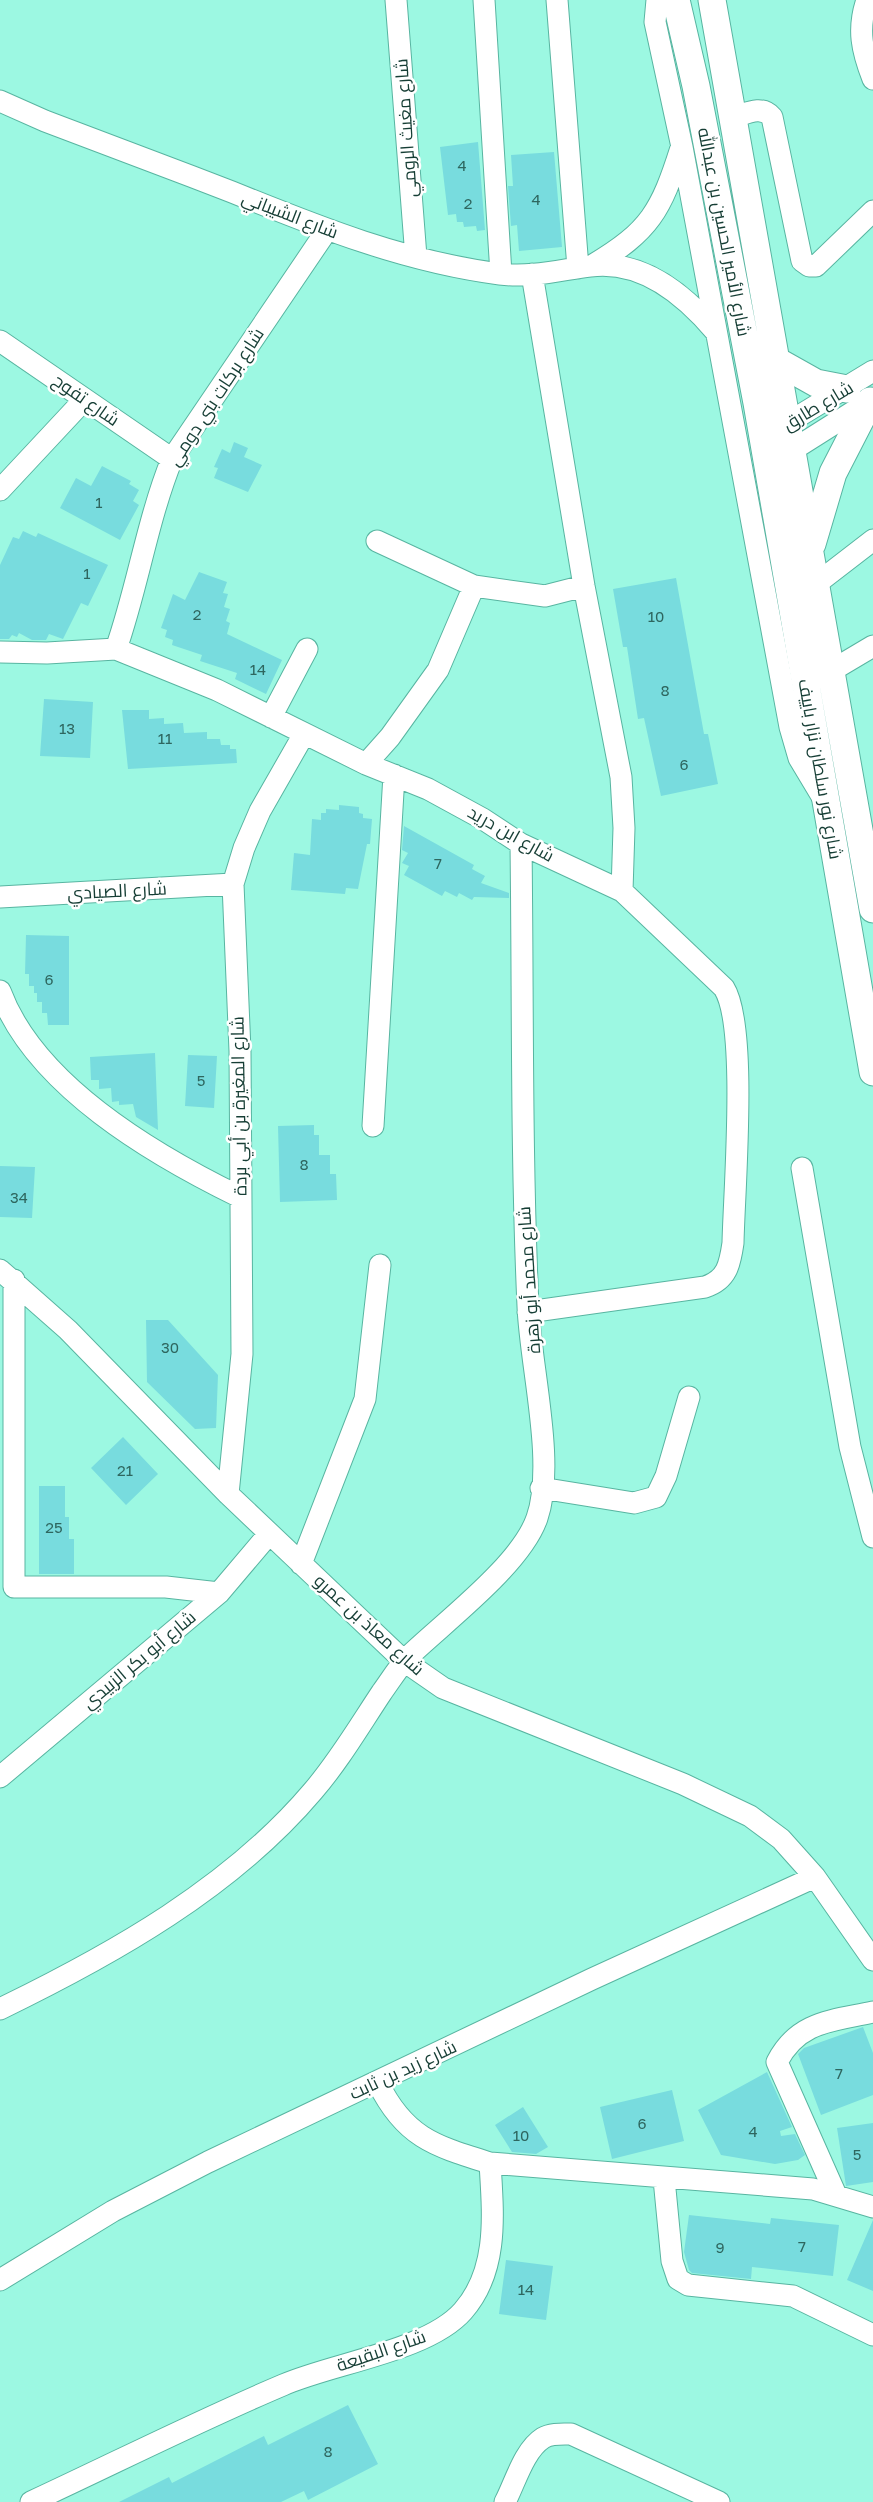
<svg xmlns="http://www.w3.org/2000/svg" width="873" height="2502" viewBox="0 0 873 2502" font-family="'Golos Text',Cairo,sans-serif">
	<rect width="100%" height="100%" fill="#9cf8e2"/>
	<!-- building -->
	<path fill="#78dcde" d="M 478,142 L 485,230 L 477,231 L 476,226 L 464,227 L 463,222 L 457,222 L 456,214 L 448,215 L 440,147 Z
		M 554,152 L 562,247 L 519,251 L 517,225 L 511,226 L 508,186 L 513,186 L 511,155 Z
		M 234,442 L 248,448 L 244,457 L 262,465 L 248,492 L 214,478 L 218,468 L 214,467 L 222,449 L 230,453 Z
		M 102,466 L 131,481 L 129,484 L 139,490 L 133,501 L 139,505 L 120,540 L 60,508 L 76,478 L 91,486 Z
		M 23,531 L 36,537 L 38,533 L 108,565 L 88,606 L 81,603 L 63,639 L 49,634 L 46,640 L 32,640 L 19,633 L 17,637 L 12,635 L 9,639 L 0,639 L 0,565 L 13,537 L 19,539 Z
		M 199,572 L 227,582 L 223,593 L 228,594 L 224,607 L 230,609 L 226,621 L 230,623 L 227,634 L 282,660 L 266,694 L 235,679 L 237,673 L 200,661 L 202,655 L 172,645 L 173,640 L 165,637 L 167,630 L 161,628 L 173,594 L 185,600 Z
		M 676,578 L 704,734 L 708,734 L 718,784 L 661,796 L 644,718 L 638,719 L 627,647 L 623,647 L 613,589 Z
		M 44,699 L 93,702 L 90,758 L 40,756 Z
		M 122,710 L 149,710 L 149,719 L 164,718 L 164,724 L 183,723 L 184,733 L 207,732 L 207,739 L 220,739 L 221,745 L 230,745 L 230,749 L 236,749 L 237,763 L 128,769 Z
		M 339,805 L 359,807 L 359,813 L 363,814 L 363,818 L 372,819 L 370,844 L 367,844 L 358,889 L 346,888 L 345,894 L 291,890 L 294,853 L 310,855 L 312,819 L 321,820 L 321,813 L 326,813 L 326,809 L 339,810 Z
		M 404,826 L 474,865 L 472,869 L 485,876 L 481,883 L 509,893 L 509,898 L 474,897 L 472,900 L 459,893 L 457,897 L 445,891 L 442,896 L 404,875 L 409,866 L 402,863 L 408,853 L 402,850 Z
		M 26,935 L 69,936 L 69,1025 L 48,1025 L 47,1013 L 42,1013 L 42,1002 L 37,1002 L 37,993 L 34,993 L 34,986 L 29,986 L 29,974 L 25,974 Z
		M 155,1053 L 158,1130 L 136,1117 L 133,1104 L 119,1105 L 119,1101 L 112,1102 L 111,1088 L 99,1089 L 99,1080 L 91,1080 L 90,1057 Z
		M 188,1055 L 217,1056 L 214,1108 L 185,1106 Z
		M 314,1125 L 314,1135 L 319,1135 L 319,1155 L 330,1155 L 330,1174 L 336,1174 L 337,1200 L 280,1202 L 278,1126 Z
		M 0,1166 L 35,1167 L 32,1218 L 0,1217 Z
		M 146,1320 L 168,1320 L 218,1375 L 216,1428 L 195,1429 L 147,1382 Z
		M 123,1437 L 158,1474 L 126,1505 L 91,1468 Z
		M 39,1486 L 65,1486 L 65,1517 L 69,1517 L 69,1539 L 74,1539 L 74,1574 L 39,1574 Z
		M 863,2027 L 873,2053 L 873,2095 L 821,2115 L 798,2054 L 804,2048 Z
		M 767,2072 L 792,2127 L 780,2131 L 781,2136 L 795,2134 L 805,2155 L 798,2160 L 775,2164 L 721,2155 L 698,2110 Z
		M 672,2090 L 684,2141 L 612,2159 L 600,2107 Z
		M 523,2107 L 548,2147 L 536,2154 L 512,2152 L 495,2125 Z
		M 873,2123 L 873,2182 L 846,2186 L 837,2128 Z
		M 689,2215 L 770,2224 L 771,2218 L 839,2225 L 833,2276 L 752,2267 L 751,2279 L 692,2273 L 689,2270 L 684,2252 Z
		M 873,2220 L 873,2291 L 847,2280 Z
		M 506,2260 L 553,2266 L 546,2320 L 499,2314 Z
		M 348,2405 L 378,2464 L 308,2500 L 304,2491 L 281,2502 L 119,2502 L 169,2477 L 172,2483 L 264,2436 L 268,2445 Z"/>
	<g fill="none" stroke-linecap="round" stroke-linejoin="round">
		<defs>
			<path id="minor" d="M 396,0 L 416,257
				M 484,0 L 501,274
				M 557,0 L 578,268
				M 657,0 L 655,22 L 682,147 L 790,727 L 799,758 L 823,798
				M 867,0 C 857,29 862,51 873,79
				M 0,101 L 45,121 C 108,145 170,168 232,192 C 318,227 406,262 500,274 C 530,278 560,270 590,266 C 642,259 685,295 716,332
				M 734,117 C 747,113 762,105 772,117 L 802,261 L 809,266 L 816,266 L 873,211
				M 593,265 C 650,231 661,211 681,148
				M 532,274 L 584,586 L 621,777 L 624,828 L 622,891
				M 0,341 L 172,459
				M 776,430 L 873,371
				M 780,458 L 870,401
				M 0,490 L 84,400
				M 377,541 L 474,586 L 545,596 L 584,586
				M 816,584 L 873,540
				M 116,649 C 138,586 147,521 172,459 L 327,230
				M 0,652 L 47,653 L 116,649 L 217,690 L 366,764 L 428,789 L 483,819 L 521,844 L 622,891 L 724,988 C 748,1026 734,1191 733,1243 C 730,1264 727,1280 705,1287 L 528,1312
				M 831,671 L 873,646
				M 271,717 L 307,649
				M 366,764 L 390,737 L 438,670 L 474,586
				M 0,897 L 233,884
				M 0,991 C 35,1086 154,1155 240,1197
				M 373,1126 L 394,775
				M 802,1168 L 850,1447 L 873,1537
				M 0,1270 L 68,1330 L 228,1494 L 404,1661 L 443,1688 L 683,1784 L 750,1816 L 781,1839 L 815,1877 L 873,1960
				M 14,1280 L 14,1587 L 166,1587 L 219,1593
				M 541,1488 L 634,1503 L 656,1497 L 666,1476 L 689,1397
				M 228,1494 L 242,1354 L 240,1051 L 233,884 L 244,848 L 260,811 L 304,734
				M 301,1564 L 365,1399 L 380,1265
				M 0,1777 L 219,1593 L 269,1534
				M 0,2009 C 113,1954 231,1888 313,1791 C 339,1761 360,1725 382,1692 C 390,1681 398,1668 407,1658 C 443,1623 521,1565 537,1518 C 556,1463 530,1365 528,1306 C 521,1152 523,998 521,844
				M 378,2083 C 405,2138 435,2146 490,2163
				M 664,2179 L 672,2261 L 678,2279 L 688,2285 L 793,2296 L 873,2335
				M 836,2195 L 777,2062 C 798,2021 832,2021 873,2012
				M 0,2280 L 113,2211 L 208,2162 L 592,1979 L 815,1877
				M 31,2502 C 115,2463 198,2421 283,2385 C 333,2363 428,2351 463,2311 C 499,2270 493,2214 490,2163 L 813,2189 L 873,2207
				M 505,2502 C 515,2483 524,2450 543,2438 C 551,2433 563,2434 571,2434 L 719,2502"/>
			<path id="major" d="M 676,0 L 696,86 L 757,403 L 873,1072
				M 712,0 L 873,909
				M 775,360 L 816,383 L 847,389
				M 812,544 L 833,473 L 870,401"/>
		</defs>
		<!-- minor casing -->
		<use href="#minor" stroke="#58b5a1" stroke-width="23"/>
		<!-- major casing -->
		<use href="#major" stroke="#58b5a1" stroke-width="29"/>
		<!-- minor -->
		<use href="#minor" stroke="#fff" stroke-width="21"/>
		<!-- major -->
		<use href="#major" stroke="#fff" stroke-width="27"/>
	</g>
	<g text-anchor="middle" stroke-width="5" stroke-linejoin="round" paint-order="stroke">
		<!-- number labels -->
		<g font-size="15" fill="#2e665f">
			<text x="462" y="171">4</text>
			<text x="536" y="205">4</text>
			<text x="468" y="209">2</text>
			<text x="99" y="508">1</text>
			<text x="87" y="579">1</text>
			<text x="197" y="620">2</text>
			<text x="656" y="622">10</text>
			<text x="258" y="675">14</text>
			<text x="665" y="696">8</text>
			<text x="67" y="734">13</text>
			<text x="165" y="744">11</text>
			<text x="684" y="770">6</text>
			<text x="438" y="869">7</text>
			<text x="49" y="985">6</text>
			<text x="201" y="1086">5</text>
			<text x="304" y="1170">8</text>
			<text x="19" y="1203">34</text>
			<text x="170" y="1353">30</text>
			<text x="125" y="1476">21</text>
			<text x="54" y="1533">25</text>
			<text x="839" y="2079">7</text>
			<text x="642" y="2129">6</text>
			<text x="753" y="2137">4</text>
			<text x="521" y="2141">10</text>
			<text x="857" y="2160">5</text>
			<text x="802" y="2252">7</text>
			<text x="720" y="2253">9</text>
			<text x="526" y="2295">14</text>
			<text x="328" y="2457">8</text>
		</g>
		<!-- street labels -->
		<g font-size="18" fill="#163e35" stroke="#fff">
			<text transform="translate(406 128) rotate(-94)" y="6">شارع مغيث الرومي</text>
			<text transform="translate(290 215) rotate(21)" y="6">شارع الشيباني</text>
			<text transform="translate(724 232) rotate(79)" y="6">شارع الأمير الحسين بن عبدالله</text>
			<text transform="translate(216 397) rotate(-57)" y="6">شارع بركات بني دومي</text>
			<text transform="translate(86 400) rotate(35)" y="6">شارع تفوح</text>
			<text transform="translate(818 406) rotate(-31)" y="6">شارع طارق</text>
			<text transform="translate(820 769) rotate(80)" y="6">شارع نور سلطان نزار باييف</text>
			<text transform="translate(511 834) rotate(29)" y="6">شارع ابن دريد</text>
			<text transform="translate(117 891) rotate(-3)" y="6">شارع الصيادي</text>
			<text transform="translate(239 1106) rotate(-91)" y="6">شارع المغيرة بن أبي بردة</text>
			<text transform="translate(529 1280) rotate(-94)" y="6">شارع محمد أبو زهرة</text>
			<text transform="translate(369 1625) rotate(42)" y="6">شارع معاذ بن عمرو</text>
			<text transform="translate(139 1660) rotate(-40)" y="6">شارع أبو بكر الزبيدي</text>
			<text transform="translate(403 2070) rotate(-25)" y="6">شارع زيد بن ثابت</text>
			<text transform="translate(381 2351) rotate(-19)" y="6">شارع البقيعة</text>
		</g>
	</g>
</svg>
